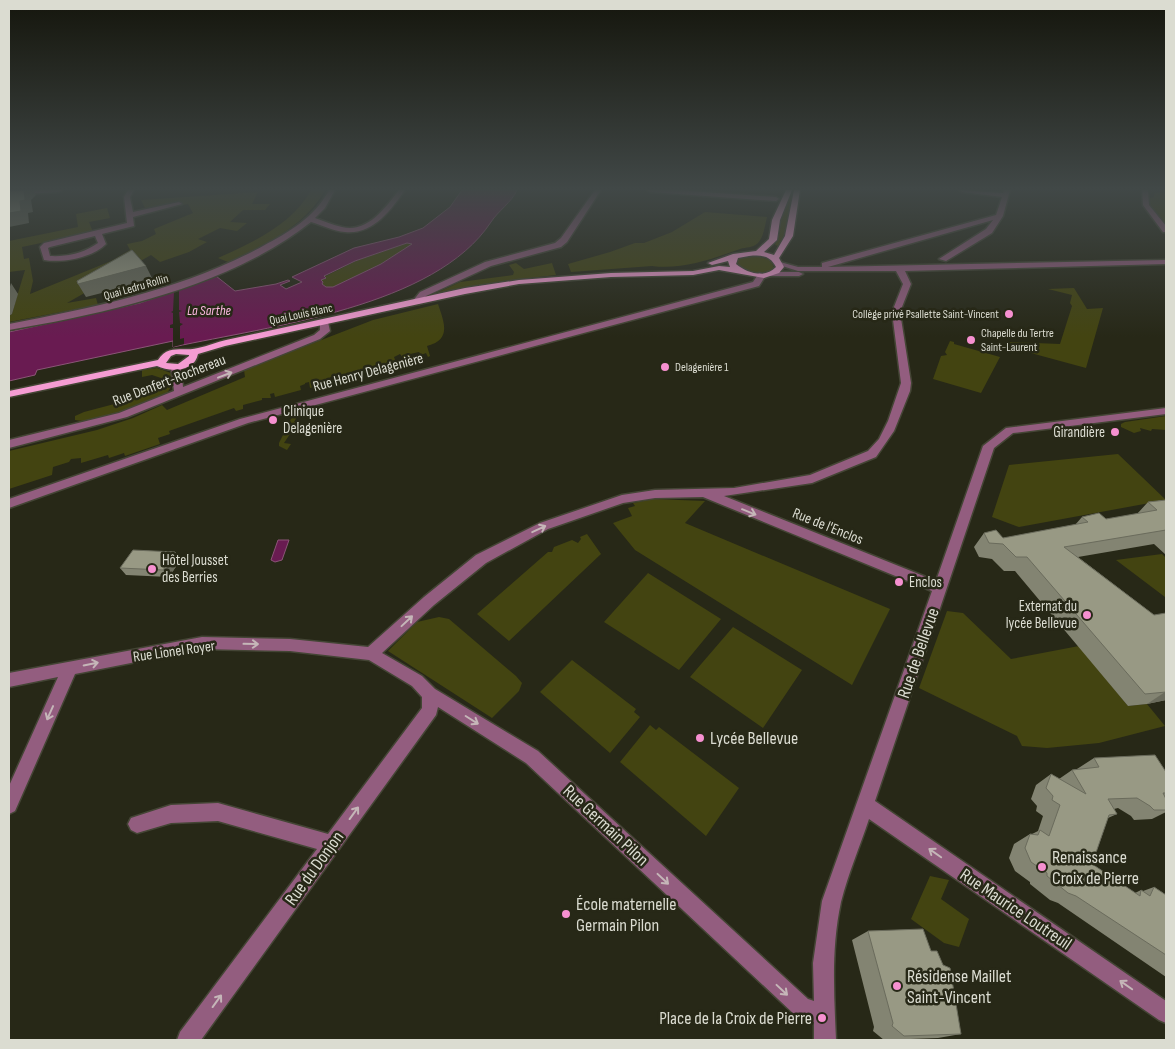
<svg xmlns="http://www.w3.org/2000/svg" width="1175" height="1049" viewBox="0 0 1175 1049" font-family="'Sofia Sans Condensed',sans-serif">
	<rect width="100%" height="100%" fill="#272817"/>
	<!-- green -->
	<path fill="#434411" d="M 311,190 L 325,190 C 305,227 264,245 228,262 L 218,258 C 253,242 292,225 311,190 Z
		M 792,190 L 794,194 C 786,212 790,228 779,246 L 775,245 L 780,232 L 779,222 Z
		M 258,192 L 252,204 L 270,204 L 265,210 L 243,210 L 230,222 L 247,223 L 237,231 L 220,228 L 198,239 L 207,242 L 189,252 L 160,262 L 151,255 L 67,303 L 96,298 L 98,305 L 9,322 L 9,316 L 12,314 L 17,296 L 12,295 L 18,293 L 25,270 L 9,272 L 9,241 L 78,227 L 76,214 L 107,208 L 110,218 L 89,222 L 93,232 L 22,247 L 24,259 L 29,258 L 33,281 L 30,294 L 111,261 L 130,250 L 127,244 L 142,241 L 156,234 L 154,229 L 193,213 L 188,204 L 147,212 L 141,200 Z
		M 1157,192 L 1166,194 L 1166,224 L 1150,206 L 1150,198 L 1154,197 L 1154,194 Z
		M 705,212 L 767,217 C 765,225 764,236 758,243 C 753,248 746,247 740,249 C 712,259 682,270 652,266 L 571,272 L 568,264 L 610,252 L 635,243 L 644,243 L 672,232 Z
		M 407,243 L 413,244 L 381,264 L 333,287 L 326,287 L 321,283 L 321,280 L 325,278 L 324,277 L 356,261 Z
		M 753,255 L 771,260 L 774,268 C 763,276 749,273 738,266 L 737,261 L 742,257 Z
		M 516,263 L 524,269 L 552,263 L 556,275 L 503,281 L 432,295 L 460,282 L 513,275 L 514,272 L 509,265 Z
		M 1074,288 L 1087,309 L 1103,308 L 1086,368 L 1009,347 L 1010,342 L 1060,344 L 1072,306 L 1070,303 L 1072,295 L 1048,289 Z
		M 438,304 C 444,322 452,340 427,346 L 430,356 L 428,357 L 426,353 L 421,355 L 419,352 L 410,354 L 412,360 L 401,362 L 400,360 L 404,359 L 400,354 L 394,357 L 397,365 L 376,371 L 374,366 L 371,367 L 373,371 L 368,373 L 366,369 L 347,374 L 348,378 L 343,379 L 341,374 L 330,377 L 331,380 L 319,383 L 319,386 L 310,388 L 309,382 L 305,383 L 305,384 L 300,386 L 301,390 L 275,397 L 274,393 L 270,394 L 271,398 L 262,398 L 262,400 L 243,405 L 243,409 L 236,411 L 234,408 L 169,431 L 170,434 L 158,438 L 160,444 L 125,456 L 124,453 L 109,458 L 108,455 L 81,463 L 81,458 L 71,459 L 69,462 L 53,467 L 52,475 L 9,489 L 9,451 L 97,430 L 133,418 L 162,405 L 167,410 L 245,377 L 244,370 L 373,320 Z
		M 950,341 L 954,342 L 954,344 L 1000,357 L 981,393 L 933,379 L 941,356 L 947,355 L 945,352 Z
		M 157,368 L 171,373 L 173,384 L 167,393 L 145,404 L 89,422 L 75,420 L 75,416 L 84,412 L 156,393 L 161,387 L 161,378 L 152,375 L 142,377 L 142,370 Z
		M 300,412 L 294,422 L 298,422 L 284,443 L 291,444 L 287,450 L 279,446 L 279,443 L 294,413 Z
		M 1166,416 L 1166,430 L 1152,429 L 1151,431 L 1140,428 L 1141,431 L 1134,433 L 1121,427 L 1121,424 L 1125,422 Z
		M 1118,454 L 1166,500 L 1019,527 L 992,517 L 1009,465 Z
		M 654,499 L 705,501 L 685,523 L 890,609 L 852,685 L 635,550 L 613,523 L 632,516 L 628,508 L 635,506 L 633,503 Z
		M 587,534 L 601,554 L 509,641 L 477,614 L 548,552 L 552,552 L 554,547 L 572,540 L 578,543 L 581,539 L 580,537 Z
		M 1162,554 L 1166,558 L 1165,597 L 1116,560 Z
		M 648,573 L 721,619 L 679,670 L 604,622 Z
		M 947,611 L 963,613 L 1011,659 L 1079,646 L 1128,706 L 1147,704 L 1165,726 L 1099,743 L 1047,748 L 1022,746 L 1017,736 L 919,688 Z
		M 439,617 L 449,619 L 516,676 L 522,683 L 519,691 L 492,718 L 388,651 L 417,622 Z
		M 733,627 L 802,670 L 763,728 L 690,677 Z
		M 572,660 L 636,709 L 634,712 L 640,717 L 610,753 L 540,692 Z
		M 650,725 L 656,730 L 659,727 L 739,788 L 706,836 L 620,762 Z
		M 930,876 L 949,880 L 941,899 L 969,919 L 959,947 L 944,943 L 911,919 Z"/>
	<!-- water -->
	<path fill="#691b51" stroke="#8b5577" fill-rule="evenodd" d="M 462,190 L 517,190 C 512,202 498,211 491,222 C 435,307 271,326 173,347 L 173,341 L 37,370 L 35,375 L 9,381 L 9,332 L 140,303 L 216,276 L 235,291 L 276,284 L 288,280 L 290,281 L 280,285 L 286,289 L 302,282 L 292,277 L 354,248 L 399,237 L 423,228 L 450,207 ZM 407,243 L 412,244 L 381,264 L 333,287 L 326,287 L 322,284 L 323,282 L 321,280 L 326,278 L 324,276 L 355,261 Z
		M 278,540 L 289,540 L 282,560 L 275,562 L 271,560 Z"/>
	<!-- pier -->
	<path fill="#272817" d="M 179,290 L 179,310 L 182,311 L 179,312 L 180,323 L 183,324 L 180,326 L 180,339 L 184,338 L 184,344 L 173,347 L 173,328 L 170,328 L 170,325 L 173,324 L 173,313 L 171,312 L 173,311 L 174,292 Z"/>
	<g fill="none" stroke-linecap="round" stroke-linejoin="round">
		<defs>
			<path id="minor" d="M 28,190 L 62,190 L 59,192 L 9,195 L 9,191 Z
				M 128,190 L 134,190 L 130,197 L 133,212 L 179,202 L 182,204 L 133,217 L 134,226 L 102,234 L 106,244 C 92,258 63,263 44,260 L 40,247 L 44,243 L 127,223 L 124,197 ZM 95,236 L 98,243 C 84,253 67,257 50,256 L 48,248 L 50,247 Z
				M 329,190 L 335,190 L 325,208 L 315,218 C 324,221 333,225 342,227 C 368,233 385,208 399,190 L 405,190 C 391,210 373,235 345,232 C 333,231 322,225 311,222 C 230,286 109,313 9,330 L 9,324 C 97,307 184,289 263,246 C 289,232 315,217 329,190 Z
				M 595,190 L 601,190 L 567,242 L 561,247 L 491,266 L 426,296 L 419,304 L 412,302 L 420,292 L 485,262 L 555,243 L 561,238 Z
				M 647,190 L 676,190 L 776,197 L 779,199 L 776,201 L 650,192 Z
				M 959,190 L 1003,193 L 1004,190 L 1010,190 L 1003,216 L 992,233 L 946,261 L 939,259 L 986,229 L 993,220 L 828,267 L 1166,260 L 1166,264 L 905,271 L 911,284 L 900,312 L 911,383 L 910,391 L 894,431 L 876,457 L 812,483 L 724,496 L 936,581 L 983,446 L 1006,428 L 1166,408 L 1166,414 L 1013,433 L 994,448 L 875,801 L 1166,1001 L 1166,1023 L 1159,1020 L 869,819 C 860,846 848,874 841,902 C 831,948 834,994 836,1040 L 814,1040 L 814,1022 L 795,1015 L 526,763 L 438,707 L 436,715 L 201,1040 L 177,1040 L 180,1032 L 317,849 L 218,821 L 171,823 L 137,833 L 131,830 L 128,824 L 131,818 L 171,805 L 218,803 L 328,834 L 422,708 L 422,697 L 412,686 L 369,660 L 290,651 L 202,649 L 75,674 L 15,811 L 9,814 L 9,786 L 58,677 L 9,687 L 9,673 L 202,637 L 290,639 L 368,647 L 424,597 L 476,555 L 540,523 L 622,495 L 655,490 L 734,488 L 810,475 L 868,451 L 879,439 L 888,421 L 901,383 L 892,312 L 903,284 L 896,271 L 798,271 L 776,264 L 780,262 L 798,267 L 822,267 L 822,263 L 996,215 L 1002,197 L 962,192 ZM 703,497 L 932,591 L 822,901 L 813,963 L 814,1001 L 808,999 L 538,751 L 435,689 L 422,676 L 382,653 L 434,605 L 486,563 L 548,529 L 623,503 L 655,498 Z
				M 1142,190 L 1148,190 L 1149,205 L 1166,226 L 1166,232 L 1163,232 L 1143,205 Z
				M 768,272 L 799,272 L 803,274 L 799,276 L 768,276 Z
				M 759,273 L 766,275 L 759,286 L 248,423 L 9,508 L 9,499 L 240,419 L 753,282 Z
				M 324,319 L 328,322 L 330,331 L 320,339 L 127,417 L 9,448 L 9,440 L 119,413 L 174,391 L 171,367 L 173,365 L 176,364 L 181,367 L 183,387 L 314,335 L 320,330 L 320,322 Z"/>
			<path id="major" d="M 786,190 L 792,190 L 780,220 L 777,240 L 764,252 L 774,255 L 785,236 L 794,190 L 800,190 L 793,236 L 779,258 L 784,267 L 779,273 L 764,278 L 719,270 L 693,275 L 611,277 L 519,284 L 465,294 L 225,346 L 198,354 C 195,371 171,373 157,366 L 9,397 L 9,391 L 158,360 C 168,344 183,352 198,348 C 208,346 217,342 226,340 L 465,288 L 519,280 L 611,273 L 693,271 L 719,266 L 730,267 L 728,261 L 712,265 L 708,263 L 733,254 L 756,251 L 769,239 L 772,220 ZM 749,256 C 761,255 770,255 776,267 C 765,279 747,273 736,264 L 738,258 ZM 176,354 L 189,355 L 189,356 L 178,364 L 166,363 L 171,356 Z"/>
		</defs>
		<!-- minor casing -->
		<use href="#minor" stroke="#444535" stroke-width="3"/>
		<!-- major casing -->
		<use href="#major" stroke="#444535" stroke-width="3"/>
		<!-- minor -->
		<use href="#minor" fill="#935d7f" fill-rule="evenodd"/>
		<!-- major -->
		<use href="#major" fill="#f59cd3" fill-rule="evenodd"/>
	</g>
	<!-- wall -->
	<path fill="#838472" d="M 1166,500 L 1166,555 L 1154,544 L 1078,557 L 1154,615 L 1166,700 L 1147,704 L 1128,706 L 1015,571 L 1004,571 L 992,559 L 979,557 L 974,547 L 984,533 L 1003,538 L 1075,525 L 1082,517 L 1106,519 L 1137,514 L 1148,502 Z
		M 175,552 L 181,559 L 169,577 L 126,575 L 120,568 Z
		M 1094,758 L 1166,772 L 1166,812 L 1152,819 L 1134,820 L 1131,816 L 1118,808 L 1114,809 L 1117,814 L 1108,818 L 1092,864 L 1135,893 L 1141,890 L 1143,891 L 1154,887 L 1166,895 L 1166,977 L 1058,903 L 1050,900 L 1030,884 L 1030,882 L 1015,871 L 1009,858 L 1014,844 L 1030,834 L 1032,834 L 1038,831 L 1043,816 L 1036,811 L 1037,806 L 1031,799 L 1036,785 L 1051,774 L 1059,779 L 1072,770 L 1077,769 Z
		M 868,931 L 931,951 L 961,1034 L 938,1038 L 884,1040 L 873,1031 L 874,1027 L 852,940 Z"/>
	<!-- shaded-wall -->
	<path fill="#6a6b5c" d="M 24,190 L 33,190 L 36,195 L 31,200 L 33,212 L 28,213 L 29,223 L 9,227 L 9,213 L 20,201 Z
		M 146,266 L 153,280 L 86,297 L 78,284 Z
		M 11,283 L 18,294 L 12,314 L 9,316 L 9,290 Z
		M 175,552 L 181,559 L 169,577 L 163,570 Z
		M 1165,692 L 1166,692 L 1166,700 L 1147,704 Z"/>
	<!-- building -->
	<path fill="#989984" stroke="#6a6b5c" d="M 9,190 L 24,190 L 25,200 L 20,201 L 21,211 L 9,213 Z
		M 132,250 L 146,266 L 78,284 L 77,281 Z
		M 1166,500 L 1166,530 L 1064,547 L 1154,615 L 1166,613 L 1166,692 L 1145,694 L 1027,557 L 1016,557 L 1003,544 L 989,543 L 984,533 L 996,530 L 1003,538 L 1088,522 L 1082,517 L 1099,513 L 1106,519 L 1157,510 L 1148,502 Z
		M 133,550 L 175,552 L 163,570 L 120,568 Z
		M 1155,755 L 1166,772 L 1166,793 L 1163,793 L 1166,799 L 1166,810 L 1154,810 L 1150,806 L 1137,798 L 1108,799 L 1117,814 L 1109,815 L 1092,864 L 1140,896 L 1141,890 L 1150,896 L 1154,887 L 1166,895 L 1166,955 L 1076,896 L 1068,893 L 1047,876 L 1047,873 L 1031,862 L 1025,848 L 1030,834 L 1038,835 L 1040,830 L 1049,836 L 1060,805 L 1052,800 L 1053,796 L 1046,788 L 1051,774 L 1086,794 L 1072,770 L 1099,767 L 1094,758 Z
		M 923,929 L 931,951 L 937,951 L 943,965 L 950,968 L 961,1034 L 904,1036 L 892,1026 L 893,1023 L 868,931 Z"/>
	<!-- one-way arrows -->
	<defs><path id="oneway-shaft" d="M-6 0H5M1.5-3L5.5 0L1.5 3" fill="none" stroke-width="1.6" stroke-linecap="round" stroke-linejoin="round" transform="scale(1.25)"/></defs>
	<g stroke="#c5b6b8">
		<use href="#oneway-shaft" transform="translate(225 375) rotate(-21)"/>
		<use href="#oneway-shaft" transform="translate(749 512) rotate(22)"/>
		<use href="#oneway-shaft" transform="translate(539 529) rotate(-25)"/>
		<use href="#oneway-shaft" transform="translate(407 621) rotate(-43)"/>
		<use href="#oneway-shaft" transform="translate(251 644) rotate(1)"/>
		<use href="#oneway-shaft" transform="translate(91 664) rotate(-11)"/>
		<use href="#oneway-shaft" transform="translate(50 713) rotate(114)"/>
		<use href="#oneway-shaft" transform="translate(472 720) rotate(32)"/>
		<use href="#oneway-shaft" transform="translate(354 813) rotate(-54)"/>
		<use href="#oneway-shaft" transform="translate(935 853) rotate(-145)"/>
		<use href="#oneway-shaft" transform="translate(663 879) rotate(43)"/>
		<use href="#oneway-shaft" transform="translate(1126 985) rotate(-145)"/>
		<use href="#oneway-shaft" transform="translate(782 990) rotate(43)"/>
		<use href="#oneway-shaft" transform="translate(217 1001) rotate(-54)"/>
	</g>
	<!-- sky -->
	<linearGradient id="sky" x2="0" y2="1"><stop stop-color="#15160d"/><stop offset="0.56" stop-color="#414847"/><stop offset="1" stop-color="#414847" stop-opacity="0"/></linearGradient>
	<rect width="1175" height="337" fill="url(#sky)"/>
	<!-- markers -->
	<g fill="#f690d0" stroke="#272817" stroke-width="2">
		<circle cx="1009" cy="314" r="5"/>
		<circle cx="971" cy="340" r="5"/>
		<circle cx="665" cy="367" r="5"/>
		<circle cx="273" cy="420" r="5"/>
		<circle cx="1115" cy="432" r="5"/>
		<circle cx="152" cy="569" r="5"/>
		<circle cx="899" cy="582" r="5"/>
		<circle cx="1087" cy="615" r="5"/>
		<circle cx="700" cy="738" r="5"/>
		<circle cx="1042" cy="867" r="5"/>
		<circle cx="566" cy="914" r="5"/>
		<circle cx="897" cy="986" r="5"/>
		<circle cx="822" cy="1018" r="5"/>
	</g>
	<g text-anchor="middle" stroke-width="5" stroke-linejoin="round" paint-order="stroke">
		<!-- far-street labels -->
		<g font-size="12" fill="#dbdcd1" stroke="#272817">
			<text transform="translate(136 287) rotate(-16)" y="4">Quai Ledru Rollin</text>
			<text transform="translate(301 314) rotate(-12)" y="4">Quai Louis Blanc</text>
		</g>
		<!-- far-poi labels -->
		<g font-size="12" fill="#dbdcd1" stroke="#272817" text-anchor="start">
			<text x="999" y="318" text-anchor="end">Collège privé Psallette Saint-Vincent</text>
			<text x="981" y="337">Chapelle du Tertre<tspan x="981" dy="14">Saint-Laurent</tspan></text>
			<text x="675" y="371">Delagenière 1</text>
		</g>
		<!-- far-water labels -->
		<g font-size="14" font-style="italic" fill="#fcb8e1" stroke="#272817">
			<text x="209" y="315">La Sarthe</text>
		</g>
		<!-- street labels -->
		<g font-size="15" fill="#dbdcd1" stroke="#272817">
			<text transform="translate(368 372) rotate(-15)" y="5">Rue Henry Delagenière</text>
			<text transform="translate(169 380) rotate(-21)" y="5">Rue Denfert-Rochereau</text>
			<text transform="translate(828 526) rotate(22)" y="5">Rue de l'Enclos</text>
			<text transform="translate(174 651) rotate(-8)" y="5">Rue Lionel Royer</text>
		</g>
		<!-- poi labels -->
		<g font-size="15" fill="#dbdcd1" stroke="#272817" text-anchor="start">
			<text x="283" y="416">Clinique<tspan x="283" dy="17">Delagenière</tspan></text>
			<text x="1105" y="437" text-anchor="end">Girandière</text>
			<text x="162" y="565">Hôtel Jousset<tspan x="162" dy="17">des Berries</tspan></text>
			<text x="909" y="587">Enclos</text>
			<text x="1077" y="611" text-anchor="end">Externat du<tspan x="1077" dy="17">lycée Bellevue</tspan></text>
		</g>
		<!-- near-street labels -->
		<g font-size="18" fill="#dbdcd1" stroke="#272817">
			<text transform="translate(918 653) rotate(-71)" y="6">Rue de Bellevue</text>
			<text transform="translate(606 825) rotate(43)" y="6">Rue Germain Pilon</text>
			<text transform="translate(314 868) rotate(-54)" y="6">Rue du Donjon</text>
			<text transform="translate(1016 909) rotate(34)" y="6">Rue Maurice Loutreuil</text>
		</g>
		<!-- near-poi labels -->
		<g font-size="18" fill="#dbdcd1" stroke="#272817" text-anchor="start">
			<text x="710" y="744">Lycée Bellevue</text>
			<text x="1052" y="863">Renaissance<tspan x="1052" dy="21">Croix de Pierre</tspan></text>
			<text x="576" y="910">École maternelle<tspan x="576" dy="21">Germain Pilon</tspan></text>
			<text x="907" y="982">Résidense Maillet<tspan x="907" dy="21">Saint-Vincent</tspan></text>
			<text x="812" y="1024" text-anchor="end">Place de la Croix de Pierre</text>
		</g>
	</g>
	<!-- border -->
	<rect width="1175" height="1049" fill="none" stroke="#dbdcd1" stroke-width="20"/>
</svg>
